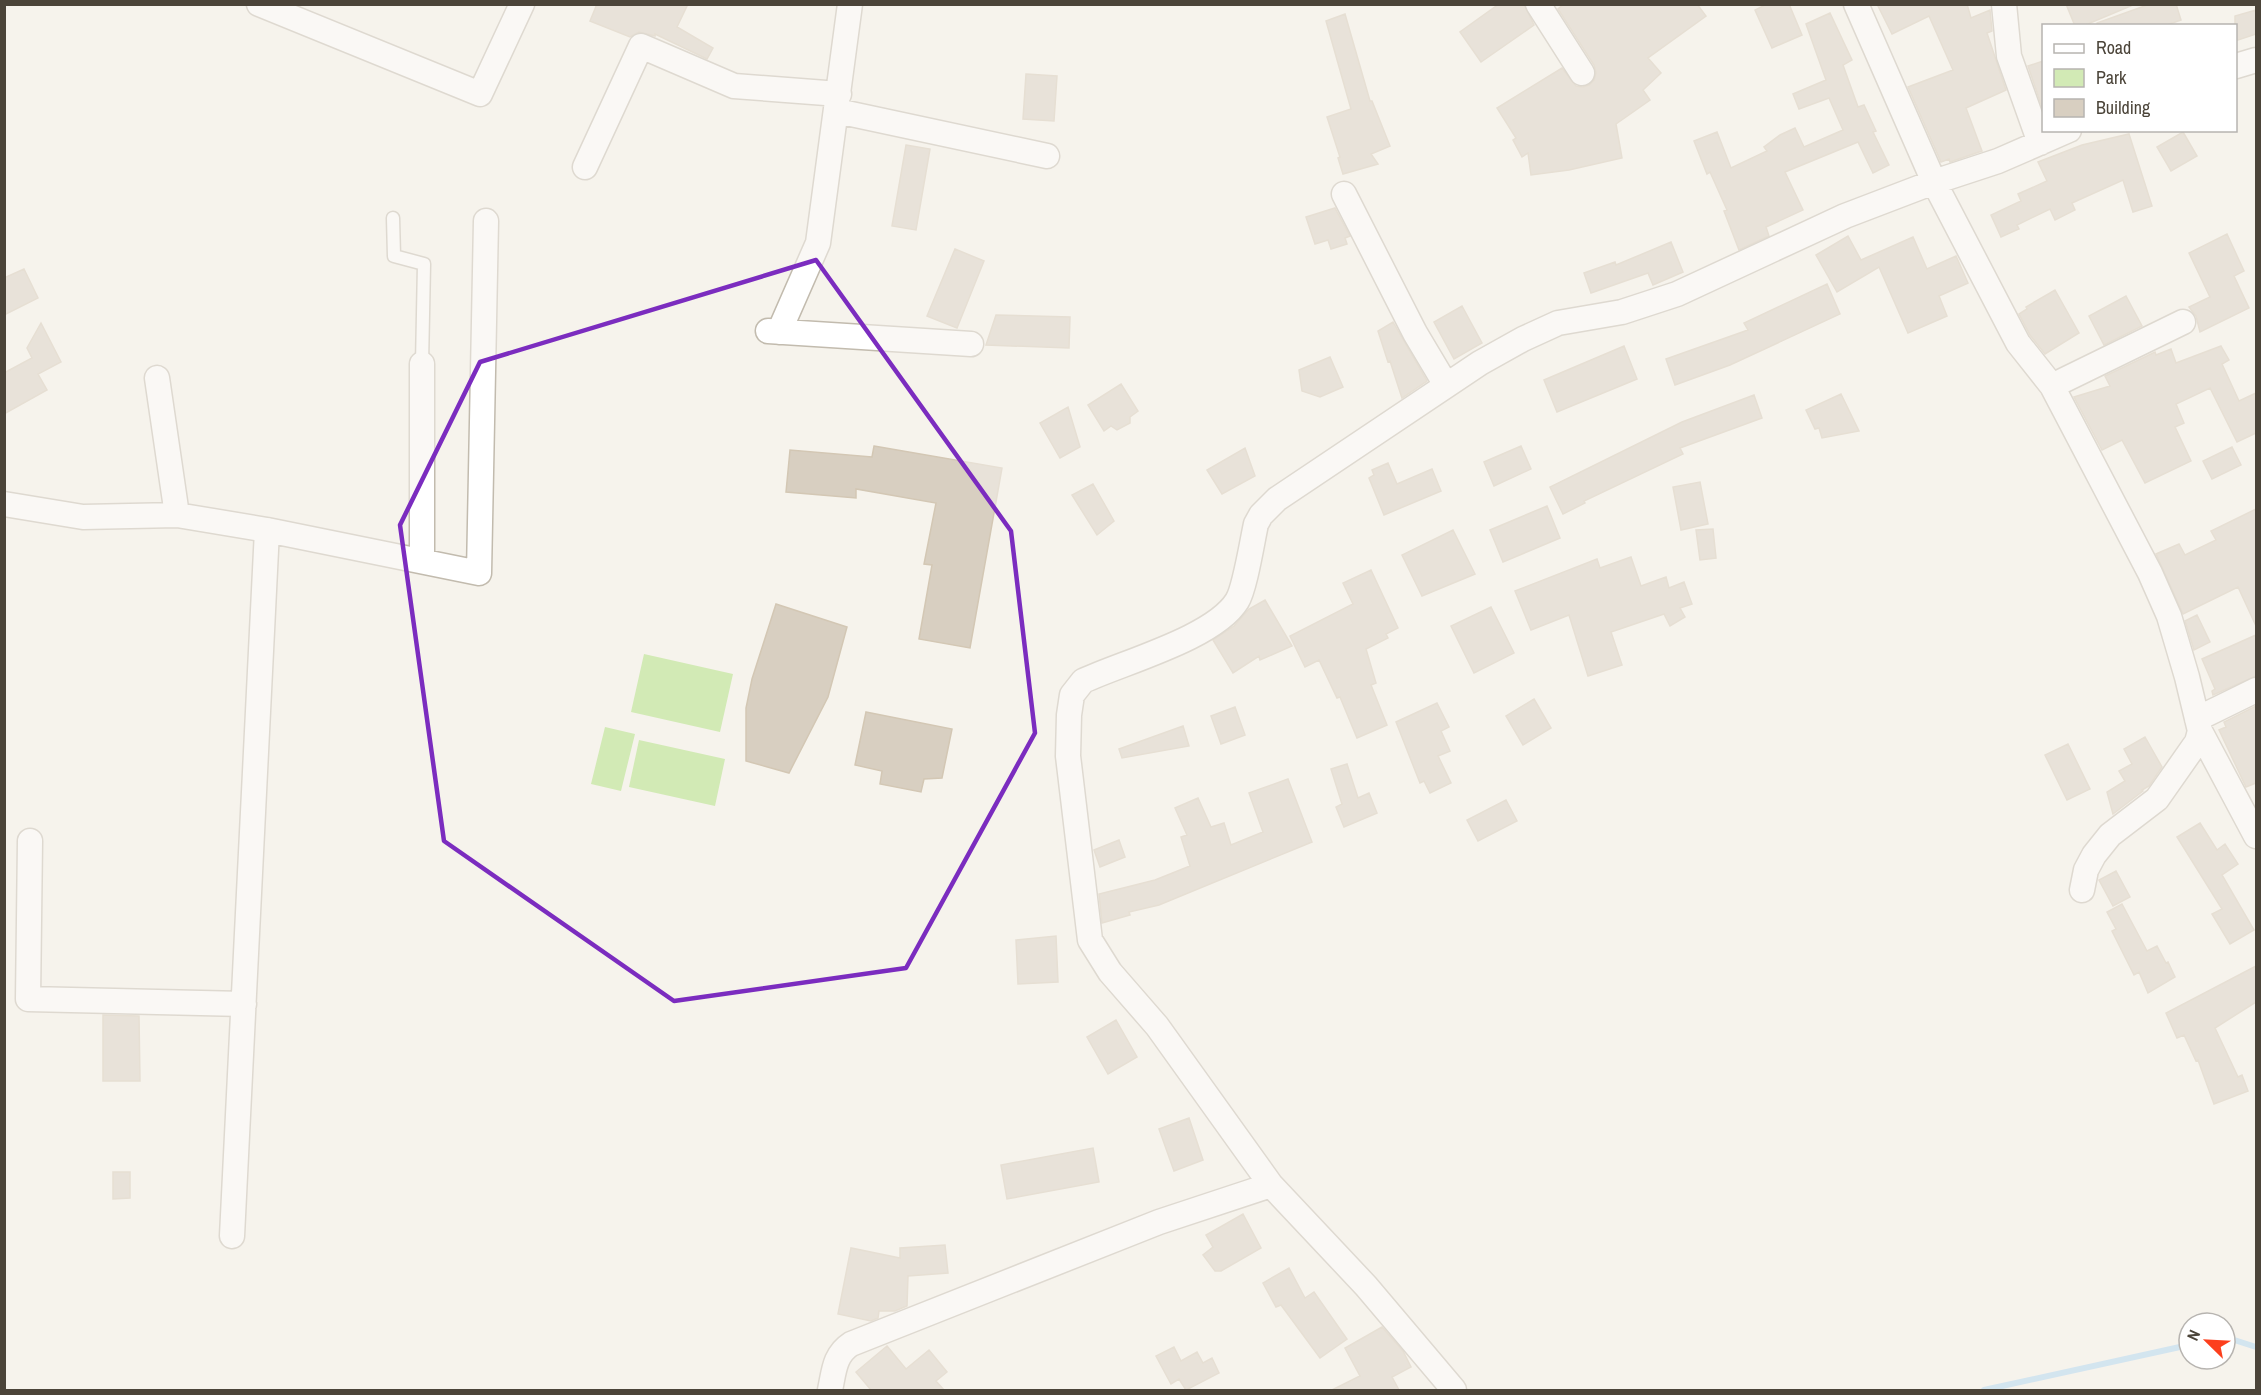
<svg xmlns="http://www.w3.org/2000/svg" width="2261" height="1395" viewBox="0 0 2261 1395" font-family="'Archivo Narrow',sans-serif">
	<rect width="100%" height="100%" fill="#f6f3ec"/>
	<!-- green -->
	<path fill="#d2eab5" d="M 644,654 L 733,674 L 720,732 L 631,712 Z
		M 605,727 L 635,734 L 621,791 L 591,784 Z
		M 639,740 L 725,759 L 715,806 L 629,787 Z"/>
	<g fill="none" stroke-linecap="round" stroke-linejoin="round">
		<!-- stream -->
		<path stroke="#a9d4f2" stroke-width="6" d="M 2225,1337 L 2256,1347
			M 1984,1390 L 2189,1345"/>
	</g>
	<!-- building -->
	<path fill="#d8cfc1" stroke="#d3c7b4" stroke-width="1.5" d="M 597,4 L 688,4 L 677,27 L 713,48 L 707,59 L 655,34 L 655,36 L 639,32 L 630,37 L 590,21 Z
		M 1499,4 L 1524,4 L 1534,25 L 1481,62 L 1460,32 Z
		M 1564,4 L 1697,4 L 1706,16 L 1648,58 L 1661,73 L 1643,90 L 1650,100 L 1616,124 L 1622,158 L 1569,170 L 1531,175 L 1528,153 L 1522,157 L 1513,140 L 1516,138 L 1497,108 L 1562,68 L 1576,86 L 1583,87 L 1589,85 L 1594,80 L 1596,73 L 1594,65 L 1558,9 Z
		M 1767,4 L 1789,4 L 1802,35 L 1772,48 L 1755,10 Z
		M 1877,4 L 1967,4 L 1971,18 L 1990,10 L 1992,31 L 1987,33 L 2006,90 L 1966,108 L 1982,151 L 1950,162 L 1949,159 L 1941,162 L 1908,87 L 1953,70 L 1929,16 L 1892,34 Z
		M 2066,4 L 2133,4 L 2133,5 L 2083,26 L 2075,26 Z
		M 2150,4 L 2176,4 L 2181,20 L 2164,26 L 2097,26 L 2097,23 Z
		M 2256,10 L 2256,34 L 2235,41 L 2235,16 Z
		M 1830,13 L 1852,60 L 1843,65 L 1858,107 L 1864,105 L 1876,131 L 1873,132 L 1889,165 L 1873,173 L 1858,142 L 1785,172 L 1803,210 L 1766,227 L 1769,236 L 1739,250 L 1724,211 L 1727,210 L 1710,172 L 1707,174 L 1694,141 L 1717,132 L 1731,168 L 1767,151 L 1764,147 L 1780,135 L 1795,128 L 1804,147 L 1843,130 L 1829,98 L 1799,109 L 1793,94 L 1826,80 L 1806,24 Z
		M 1345,14 L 1370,101 L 1372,101 L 1390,146 L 1371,154 L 1378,164 L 1343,174 L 1338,158 L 1340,157 L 1327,117 L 1351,109 L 1326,21 Z
		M 2043,61 L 2043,110 L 2028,66 Z
		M 1026,74 L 1057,76 L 1054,121 L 1023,119 Z
		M 2183,132 L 2197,156 L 2171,171 L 2157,147 Z
		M 2129,134 L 2152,206 L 2133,212 L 2123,180 L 2072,203 L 2075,210 L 2055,220 L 2050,209 L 2017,225 L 2019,229 L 2001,237 L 1991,215 L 2021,201 L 2018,194 L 2047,181 L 2038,162 L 2082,145 Z
		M 906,145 L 930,149 L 916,230 L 892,226 Z
		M 1335,208 L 1350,236 L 1345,238 L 1347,244 L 1331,249 L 1328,240 L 1315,244 L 1306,217 Z
		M 2227,234 L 2244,271 L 2234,276 L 2249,308 L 2200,332 L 2196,316 L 2189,307 L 2210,297 L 2189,253 Z
		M 1848,236 L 1861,260 L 1913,237 L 1927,269 L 1956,256 L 1968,283 L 1939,296 L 1947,316 L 1908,333 L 1879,267 L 1837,292 L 1816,255 Z
		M 1671,242 L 1683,272 L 1653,285 L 1648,273 L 1591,293 L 1584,273 L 1615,262 L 1616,265 Z
		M 955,249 L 984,261 L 957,328 L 927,316 Z
		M 24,269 L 38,298 L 4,315 L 4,278 Z
		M 1827,284 L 1840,314 L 1730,365 L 1675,385 L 1666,359 L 1748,330 L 1744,323 Z
		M 2055,290 L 2079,333 L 2045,354 L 2030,335 L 2019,314 L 2027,309 L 2026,307 Z
		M 2126,296 L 2142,326 L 2104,345 L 2089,316 Z
		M 1462,306 L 1482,343 L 1454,359 L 1434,322 Z
		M 996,315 L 1070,317 L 1069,348 L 986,345 Z
		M 1393,322 L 1427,381 L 1402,398 L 1390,361 L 1388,362 L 1378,331 Z
		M 41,323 L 61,362 L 38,374 L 47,390 L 4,414 L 4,373 L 32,358 L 27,348 Z
		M 1624,346 L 1637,379 L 1557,412 L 1544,380 Z
		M 2221,346 L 2229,360 L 2222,364 L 2239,401 L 2256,393 L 2256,433 L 2237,442 L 2210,388 L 2176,404 L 2184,423 L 2175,427 L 2191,461 L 2145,483 L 2122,440 L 2102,450 L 2074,397 L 2110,386 L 2105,376 L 2155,352 L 2156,355 L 2171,349 L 2176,363 Z
		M 1330,357 L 1343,387 L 1320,397 L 1302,391 L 1299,370 Z
		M 1121,384 L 1138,411 L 1130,417 L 1130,423 L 1117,430 L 1111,426 L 1104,431 L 1088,405 Z
		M 1841,394 L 1859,431 L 1822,438 L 1819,428 L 1815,429 L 1806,410 Z
		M 1754,395 L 1762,418 L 1680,448 L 1683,454 L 1584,501 L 1585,503 L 1563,514 L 1550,487 L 1682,422 Z
		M 1068,407 L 1080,447 L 1060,458 L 1040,423 Z
		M 874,446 L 1002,468 L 970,648 L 919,639 L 932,565 L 924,564 L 936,503 L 856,489 L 856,498 L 786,492 L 790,450 L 872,457 Z
		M 1521,446 L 1531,469 L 1494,486 L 1484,462 Z
		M 2232,447 L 2241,465 L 2212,479 L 2203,461 Z
		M 1245,448 L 1255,476 L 1222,494 L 1207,470 Z
		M 1388,463 L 1397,484 L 1432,469 L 1441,491 L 1384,515 L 1369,478 L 1374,475 L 1372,470 Z
		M 1700,482 L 1708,524 L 1681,530 L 1673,487 Z
		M 1093,484 L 1114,521 L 1097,535 L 1072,495 Z
		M 1547,506 L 1560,538 L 1503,562 L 1490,530 Z
		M 2256,509 L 2256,626 L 2238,587 L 2183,614 L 2156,554 L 2179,544 L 2185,555 L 2216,540 L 2211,531 Z
		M 1713,529 L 1716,558 L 1700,560 L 1696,530 Z
		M 1453,530 L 1475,574 L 1422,596 L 1402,555 Z
		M 1631,557 L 1641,586 L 1666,577 L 1669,588 L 1684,582 L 1692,604 L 1680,608 L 1685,617 L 1670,626 L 1664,614 L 1611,632 L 1622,665 L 1588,676 L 1569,615 L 1531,630 L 1515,591 L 1597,559 L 1600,568 Z
		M 1371,570 L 1398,628 L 1386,634 L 1388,638 L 1366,649 L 1376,683 L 1371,685 L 1387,725 L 1357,738 L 1340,697 L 1337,698 L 1319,660 L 1305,667 L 1290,636 L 1353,604 L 1343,583 Z
		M 1265,600 L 1292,646 L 1260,660 L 1259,656 L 1233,673 L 1213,640 L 1234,626 L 1249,609 Z
		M 776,604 L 847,627 L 828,697 L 789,773 L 746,761 L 746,708 L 752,679 Z
		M 1491,607 L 1514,653 L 1474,673 L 1451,626 Z
		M 2197,615 L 2210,642 L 2194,650 L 2185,621 Z
		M 2256,635 L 2256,676 L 2213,695 L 2212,691 L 2215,689 L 2202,659 Z
		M 1534,699 L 1551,728 L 1523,745 L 1506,716 Z
		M 1437,703 L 1449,727 L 1441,731 L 1450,751 L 1438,756 L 1451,783 L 1430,793 L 1424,781 L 1420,783 L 1396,722 Z
		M 2256,706 L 2256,783 L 2246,787 L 2219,730 L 2226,727 L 2224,722 Z
		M 1235,707 L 1245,735 L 1221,744 L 1211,716 Z
		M 866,712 L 952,729 L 942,778 L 924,779 L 921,792 L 880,784 L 882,771 L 855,765 Z
		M 1183,726 L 1189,746 L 1122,758 L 1119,749 Z
		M 2145,737 L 2162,767 L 2149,786 L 2142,790 L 2143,791 L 2113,814 L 2107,792 L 2125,781 L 2119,771 L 2132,764 L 2124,749 Z
		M 2068,744 L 2090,789 L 2067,800 L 2045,755 Z
		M 1347,764 L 1358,798 L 1369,793 L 1377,813 L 1344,827 L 1336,807 L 1342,804 L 1331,769 Z
		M 1288,779 L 1312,842 L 1159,905 L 1129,912 L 1130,915 L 1102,923 L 1099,894 L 1155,880 L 1190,866 L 1181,837 L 1187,835 L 1175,808 L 1198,798 L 1211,827 L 1224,823 L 1231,845 L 1263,832 L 1249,793 Z
		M 1506,800 L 1517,821 L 1478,841 L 1467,820 Z
		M 2200,823 L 2217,850 L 2225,844 L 2238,864 L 2222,875 L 2254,930 L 2230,944 L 2212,914 L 2222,909 L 2177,837 Z
		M 1119,840 L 1125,857 L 1100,867 L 1094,850 Z
		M 2116,871 L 2130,897 L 2113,906 L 2099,880 Z
		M 2122,904 L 2147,951 L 2157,946 L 2166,963 L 2168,962 L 2175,977 L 2148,993 L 2139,972 L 2134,975 L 2112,931 L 2116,929 L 2107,912 Z
		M 1056,936 L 1058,982 L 1018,984 L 1016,940 Z
		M 2256,966 L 2256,1002 L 2215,1028 L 2238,1077 L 2242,1075 L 2248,1091 L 2214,1104 L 2198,1060 L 2196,1061 L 2184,1035 L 2177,1038 L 2166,1013 Z
		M 103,1015 L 139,1016 L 140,1081 L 103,1081 Z
		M 1116,1020 L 1137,1057 L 1108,1074 L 1087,1037 Z
		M 1189,1118 L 1203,1160 L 1174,1171 L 1159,1129 Z
		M 1093,1148 L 1099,1182 L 1007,1199 L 1001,1165 Z
		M 113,1172 L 130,1172 L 130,1198 L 113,1199 Z
		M 1243,1214 L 1261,1248 L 1221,1271 L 1215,1271 L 1203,1255 L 1213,1247 L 1206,1235 Z
		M 945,1245 L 948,1273 L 908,1276 L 907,1306 L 895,1311 L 879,1311 L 878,1318 L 871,1321 L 838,1314 L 851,1248 L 900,1258 L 900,1248 Z
		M 1289,1268 L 1305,1298 L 1314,1292 L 1347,1339 L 1320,1358 L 1281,1305 L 1276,1307 L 1263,1283 Z
		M 1382,1327 L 1403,1351 L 1411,1367 L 1392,1377 L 1399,1390 L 1332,1390 L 1360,1376 L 1345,1348 Z
		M 887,1346 L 906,1369 L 929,1350 L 947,1372 L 936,1381 L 944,1390 L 871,1390 L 856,1372 Z
		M 1174,1347 L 1181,1361 L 1197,1352 L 1203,1363 L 1212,1358 L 1219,1373 L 1186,1390 L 1179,1379 L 1171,1384 L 1156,1356 Z"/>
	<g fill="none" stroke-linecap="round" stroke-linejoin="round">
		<defs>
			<path id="lane" d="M 393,218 L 394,256 L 424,264 L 422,364"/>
			<path id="street" d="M 259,4 L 480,94 L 522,4
				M 1538,4 L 1582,73
				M 1856,4 L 1934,182 L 2018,343 L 2052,386 L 2150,573 L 2169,616 L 2187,677 L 2200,731 L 2256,836
				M 2004,4 L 2009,56 L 2040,143
				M 2236,66 L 2256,60
				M 837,111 L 1047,156
				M 585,167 L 641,46 L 734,86 L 839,94
				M 1344,194 L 1415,333 L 1446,385
				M 768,331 L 971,344
				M 779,332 L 818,243 L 850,4
				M 157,378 L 177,515
				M 2052,386 L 2183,322
				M 4,504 L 83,517 L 177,515 L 267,530 L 479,573 L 486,221
				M 422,561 L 422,364
				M 2197,719 L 2256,690
				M 30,841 L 28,999 L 244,1004
				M 2082,890 L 2086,870 L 2094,855 L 2110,835 L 2157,799 L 2197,742 L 2200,731
				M 232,1236 L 267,530
				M 830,1390 C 834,1372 834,1355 851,1344 L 1159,1222 L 1271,1185
				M 1454,1390 L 1366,1286 L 1271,1185 L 1157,1026 L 1110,972 L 1090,940 L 1068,756 L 1069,715 L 1072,695 L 1083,681 C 1124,662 1214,638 1237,601 C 1245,588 1252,542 1256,524 L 1261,515 L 1277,499 L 1480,363 L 1523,339 L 1558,323 L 1622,312 L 1677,294 L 1845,216 L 1934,182 L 1998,161 L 2069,130"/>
		</defs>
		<!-- lane casing -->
		<use href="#lane" stroke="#c2bbae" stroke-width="15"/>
		<!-- street casing -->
		<use href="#street" stroke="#c2bbae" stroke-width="27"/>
		<!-- lane -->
		<use href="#lane" stroke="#fff" stroke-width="12"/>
		<!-- street -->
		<use href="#street" stroke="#fff" stroke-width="24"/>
	</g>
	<!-- marked area -->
	<path d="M0 0H2261V1395H0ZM 816,260 L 1011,531 L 1035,733 L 906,968 L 674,1001 L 444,841 L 400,525 L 480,362 Z" fill="#f6f3ec" fill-opacity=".55" fill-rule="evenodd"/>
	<path fill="none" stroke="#7b2cbf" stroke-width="4.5" stroke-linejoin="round" d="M 816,260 L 1011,531 L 1035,733 L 906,968 L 674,1001 L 444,841 L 400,525 L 480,362 Z"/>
	<!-- border -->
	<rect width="2261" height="1395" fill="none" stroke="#4b4439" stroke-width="12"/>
	<!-- legend -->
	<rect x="2042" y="24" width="195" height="108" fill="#ffffff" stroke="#b7b4b0" stroke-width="1.5"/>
	<rect x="2054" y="44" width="30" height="9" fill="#ffffff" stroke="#b7b4b0" stroke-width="1.5"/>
	<text x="2096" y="54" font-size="18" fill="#4b4439">Road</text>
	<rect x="2054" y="69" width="30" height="18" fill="#d2eab5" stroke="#b7b4b0" stroke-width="1.5"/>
	<text x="2096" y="84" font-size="18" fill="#4b4439">Park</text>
	<rect x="2054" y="99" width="30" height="18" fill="#d8cfc1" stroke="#b7b4b0" stroke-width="1.5"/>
	<text x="2096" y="114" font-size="18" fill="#4b4439">Building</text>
	<!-- north arrow -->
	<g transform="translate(2207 1341) rotate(294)"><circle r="28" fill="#ffffff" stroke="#b7b4b0" stroke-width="1.5"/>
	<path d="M0-4.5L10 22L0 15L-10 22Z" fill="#fc3f1d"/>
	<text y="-9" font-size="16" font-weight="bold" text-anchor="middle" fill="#4b4439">N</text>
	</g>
</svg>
